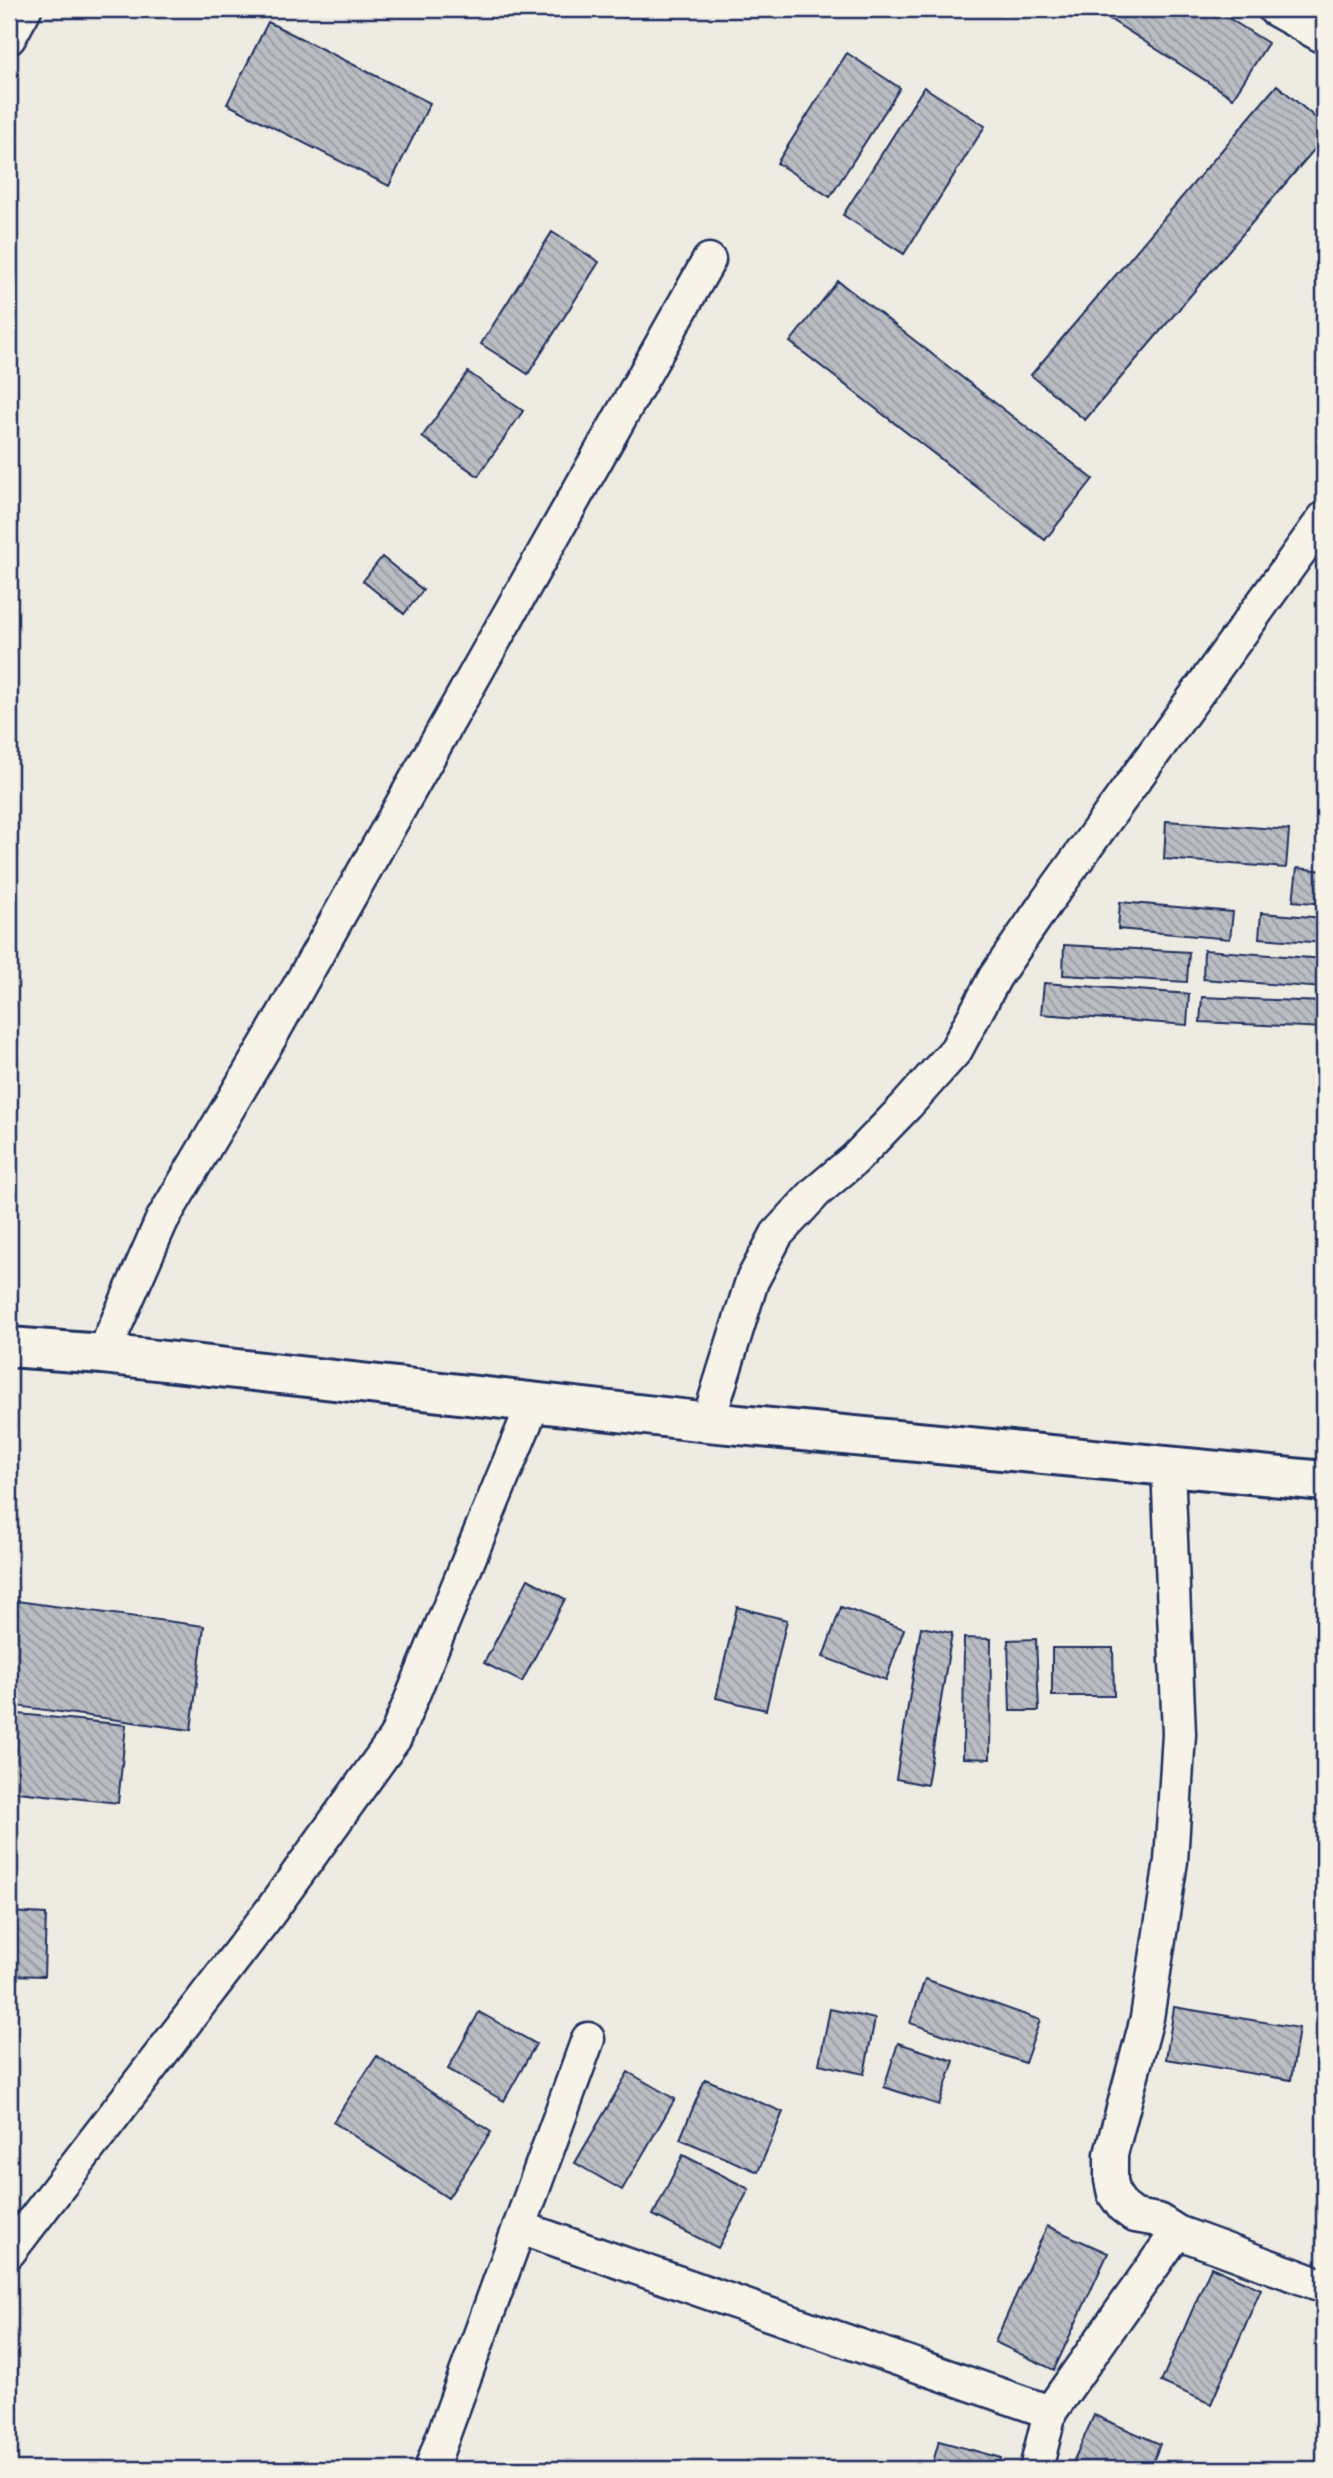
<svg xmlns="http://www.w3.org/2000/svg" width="1333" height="2478" viewBox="0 0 1333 2478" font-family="'Architects Daughter',sans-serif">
	<defs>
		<pattern id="building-back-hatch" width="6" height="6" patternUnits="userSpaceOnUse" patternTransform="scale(1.75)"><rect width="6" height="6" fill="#babdc2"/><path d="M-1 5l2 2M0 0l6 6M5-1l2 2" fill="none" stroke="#969aa1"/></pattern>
	</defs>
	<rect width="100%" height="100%" fill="#eeebe2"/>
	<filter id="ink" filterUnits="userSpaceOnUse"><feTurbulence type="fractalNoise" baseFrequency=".0143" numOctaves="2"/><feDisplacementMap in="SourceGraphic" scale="14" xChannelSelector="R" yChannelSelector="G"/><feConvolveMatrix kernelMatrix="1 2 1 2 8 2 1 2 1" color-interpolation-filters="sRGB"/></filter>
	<g filter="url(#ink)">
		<!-- building -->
		<path fill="url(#building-back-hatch)" stroke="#1b2f5e" stroke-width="2" d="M 1094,9 L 1214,9 L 1268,43 L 1233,98 Z
			M 268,22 L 430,103 L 389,186 L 227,104 Z
			M 847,53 L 900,88 L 830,197 L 777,163 Z
			M 1277,85 L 1324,125 L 1324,138 L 1085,420 L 1031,375 Z
			M 924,87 L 985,126 L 904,254 L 843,215 Z
			M 552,232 L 599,262 L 528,374 L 481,344 Z
			M 838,281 L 1093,479 L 1045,540 L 790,342 Z
			M 468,372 L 523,411 L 478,476 L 422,437 Z
			M 382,557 L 423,590 L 404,614 L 363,581 Z
			M 1166,821 L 1289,830 L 1286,868 L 1164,859 Z
			M 1297,868 L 1324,871 L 1324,904 L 1293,901 Z
			M 1120,902 L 1233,912 L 1230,939 L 1118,929 Z
			M 1261,913 L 1324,918 L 1324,943 L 1259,938 Z
			M 1064,945 L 1189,952 L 1187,982 L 1063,975 Z
			M 1204,950 L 1324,959 L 1324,988 L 1203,979 Z
			M 1044,983 L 1189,994 L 1187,1025 L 1041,1014 Z
			M 1202,997 L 1324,1002 L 1324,1028 L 1200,1022 Z
			M 528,1579 L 565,1599 L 522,1682 L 484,1663 Z
			M 9,1600 L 204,1626 L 191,1730 L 9,1705 Z
			M 737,1607 L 787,1620 L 766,1710 L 716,1698 Z
			M 841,1607 L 904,1629 L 886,1680 L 823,1657 Z
			M 921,1627 L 952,1633 L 927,1785 L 896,1779 Z
			M 964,1638 L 991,1639 L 990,1759 L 963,1758 Z
			M 1036,1639 L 1039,1711 L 1010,1711 L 1008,1640 Z
			M 1052,1648 L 1113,1648 L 1114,1696 L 1052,1696 Z
			M 9,1713 L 126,1725 L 118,1803 L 9,1791 Z
			M 9,1912 L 46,1914 L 44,1976 L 9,1975 Z
			M 925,1979 L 1040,2020 L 1025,2063 L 910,2023 Z
			M 1174,2007 L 1299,2028 L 1291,2080 L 1166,2059 Z
			M 830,2009 L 875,2019 L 864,2074 L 819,2064 Z
			M 479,2012 L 536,2044 L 504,2101 L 448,2069 Z
			M 898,2043 L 954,2061 L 939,2105 L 884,2087 Z
			M 377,2056 L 491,2132 L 448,2198 L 333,2122 Z
			M 628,2072 L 675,2099 L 622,2190 L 575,2163 Z
			M 705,2079 L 783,2112 L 758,2172 L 680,2139 Z
			M 683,2155 L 749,2189 L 718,2248 L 653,2215 Z
			M 1047,2226 L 1108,2253 L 1054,2370 L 995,2342 Z
			M 1211,2267 L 1261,2289 L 1211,2404 L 1161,2382 Z
			M 1094,2415 L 1160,2444 L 1150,2469 L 1070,2469 Z
			M 939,2441 L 1001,2458 L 998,2469 L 931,2469 Z"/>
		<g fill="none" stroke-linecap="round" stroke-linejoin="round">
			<defs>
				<path id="minor" d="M 1274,9 L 1324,37
					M 9,38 L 25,9
					M 103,1354 L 162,1220 L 271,1036 L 709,260
					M 708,1422 L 752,1281 L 777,1234 L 816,1192 L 855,1159 L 907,1105 L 956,1050 L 995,977 L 1047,901 L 1324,518
					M 1168,1466 L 1179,1734 L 1171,1861 L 1147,2018 L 1111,2154 L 1111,2180 L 1114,2194 L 1123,2207 L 1135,2216 L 1158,2220 L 1177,2232 L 1324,2286
					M 519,2227 L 1050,2412
					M 9,2252 L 270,1912 L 395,1738 L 534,1402
					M 431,2469 L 588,2039
					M 1036,2469 L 1050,2412 L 1177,2232"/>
				<path id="secondary" d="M 9,1347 L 103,1354 L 708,1422 L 1324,1481"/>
			</defs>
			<!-- minor casing -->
			<use href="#minor" stroke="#1b2f5e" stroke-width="37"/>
			<!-- secondary casing -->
			<use href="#secondary" stroke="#1b2f5e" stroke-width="44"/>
			<!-- minor -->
			<use href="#minor" stroke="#f7f3e8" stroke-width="32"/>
			<!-- secondary -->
			<use href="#secondary" stroke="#f7f3e8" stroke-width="38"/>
		</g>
	</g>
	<!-- margin -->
	<rect width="1333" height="2478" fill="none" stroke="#f7f3e8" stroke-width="35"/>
	<rect x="18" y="18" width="1298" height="2443" fill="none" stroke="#1b2f5e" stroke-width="2.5" filter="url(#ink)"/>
</svg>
